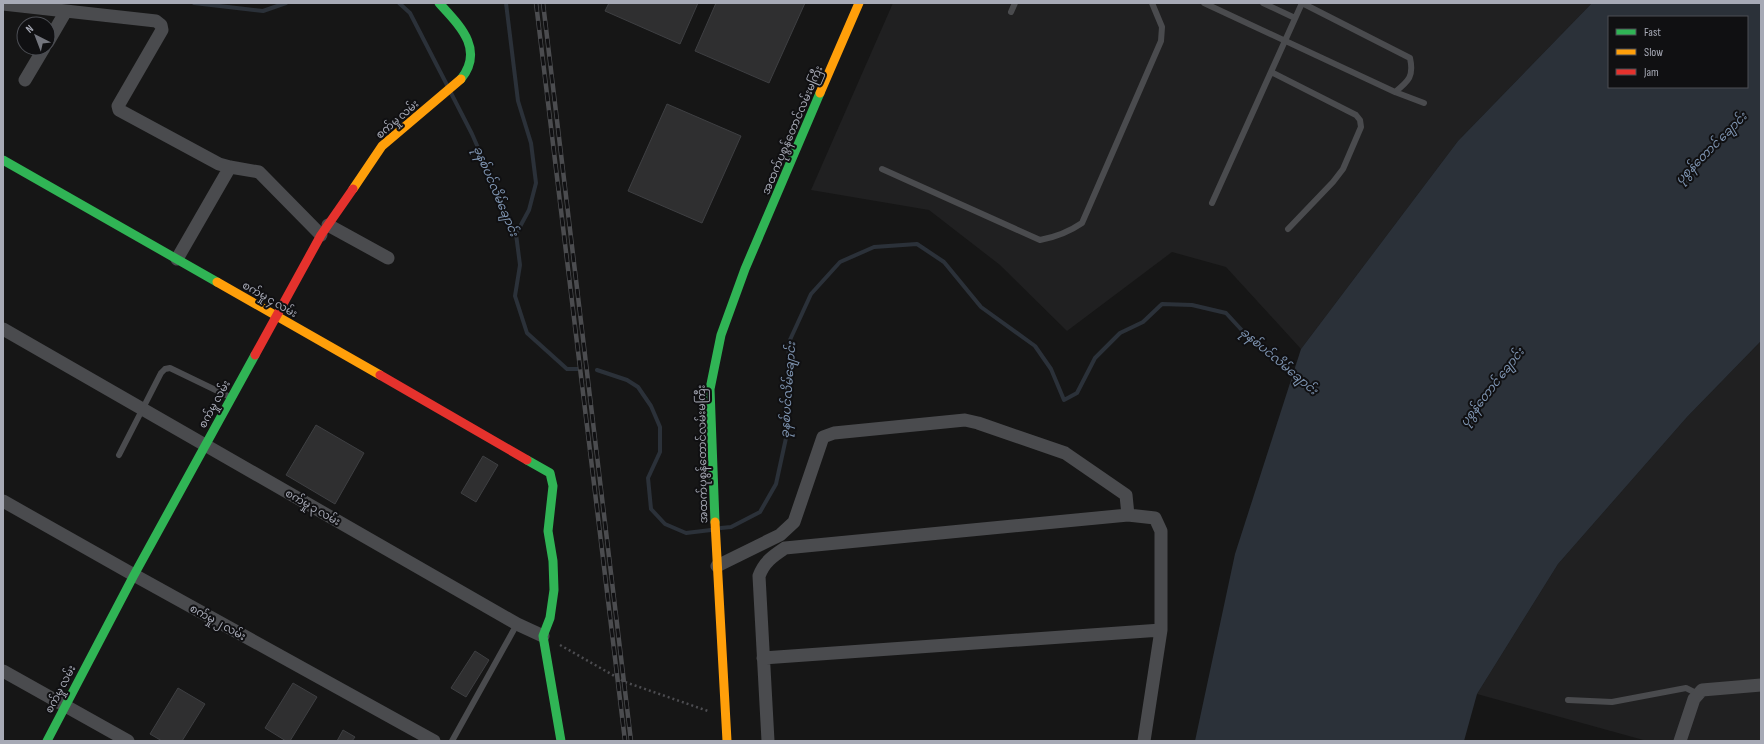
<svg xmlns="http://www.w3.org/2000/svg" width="1764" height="744" viewBox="0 0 1764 744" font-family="'Sofia Sans Condensed','Noto Sans Myanmar',sans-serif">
	<rect width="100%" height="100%" fill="#161616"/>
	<!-- built -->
	<path fill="#202021" d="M 893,3 L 1592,3 L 1458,141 L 1301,349 L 1226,267 L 1172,252 L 1067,331 L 1000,265 L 929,210 L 811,190 Z
		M 1761,341 L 1761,741 L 1647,741 L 1477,694 L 1558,564 L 1687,417 Z"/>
	<!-- water -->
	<path fill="#2b3139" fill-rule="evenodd" d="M 1592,3 L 1761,3 L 1761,341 L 1687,417 L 1558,564 L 1477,694 L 1464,741 L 1195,741 L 1235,554 L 1301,349 L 1458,141 ZM 1609,17 L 1747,17 L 1747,87 L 1609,87 Z"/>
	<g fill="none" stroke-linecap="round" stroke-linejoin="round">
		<!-- stream -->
		<path stroke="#2b3139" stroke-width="4" d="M 194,3 L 263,11 L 286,3
			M 399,3 L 410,13 L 447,85
			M 506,3 L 518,101 L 531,143 L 536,183 L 529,210 L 516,234
			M 451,93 L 472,134 L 516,234 L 520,265 L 515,296 L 527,333 L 567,369 L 578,369
			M 597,370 L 627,380 L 638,387 L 651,406 L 660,427 L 660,452 L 648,478 L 651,509 L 665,524 L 686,533 L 711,530
			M 721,528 L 731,527 L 760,512 L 776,484 L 786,438 L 789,342 L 811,294 L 840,262 L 874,247 L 917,244 L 944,262 L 981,307 L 1035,346 L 1051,369 L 1064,400 L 1077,393 L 1095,358 L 1120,333 L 1143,322 L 1162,304 L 1192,305 L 1226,313 L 1250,339 L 1297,378"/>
	</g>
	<!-- building -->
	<path fill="#2f2f30" stroke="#3e3f42" d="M 609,3 L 698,3 L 680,44 L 605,11 Z
		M 716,3 L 805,3 L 769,83 L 695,51 Z
		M 667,104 L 741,136 L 702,223 L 628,191 Z
		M 316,425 L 364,453 L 335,504 L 286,475 Z
		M 483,456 L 498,465 L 476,502 L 461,493 Z
		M 475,651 L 489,660 L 466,697 L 451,688 Z
		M 293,683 L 317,697 L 290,741 L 286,741 L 265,728 Z
		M 178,688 L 205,704 L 182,741 L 162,741 L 150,734 Z
		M 343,730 L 355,737 L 352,741 L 337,741 Z"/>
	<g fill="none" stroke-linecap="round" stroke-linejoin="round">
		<!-- path -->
		<path stroke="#4c4c50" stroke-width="2.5" stroke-dasharray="2 3" stroke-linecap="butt" d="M 560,645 L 625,682 L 708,711"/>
		<!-- lane -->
		<path stroke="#4a4b4e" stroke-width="6" d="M 1204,3 L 1395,92 L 1424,103
			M 1263,3 L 1295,18
			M 1302,3 L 1410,58 C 1414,76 1409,81 1395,92
			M 1011,12 L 1015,3
			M 1271,72 L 1356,115 L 1360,120 L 1361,127 L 1343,169 L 1333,182 L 1288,229
			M 882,169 L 1040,240 C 1056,237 1069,232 1082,223 L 1161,41 L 1162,27 L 1152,3
			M 1212,203 L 1302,3
			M 119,455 L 161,373 L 165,369 L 170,368 L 230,397
			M 1568,700 L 1612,702 L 1686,688 L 1698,694
			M 452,741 L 517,624"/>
		<!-- street -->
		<path stroke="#4a4b4e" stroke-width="13" d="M 3,4 L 156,21 L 161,25 L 162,30 L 118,106 L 119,110 L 219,164 L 230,167 L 259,172 L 321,235
			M 48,42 L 66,11
			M 25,80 L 44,48
			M 328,225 L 388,258
			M 177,259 L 230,167
			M 3,329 L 517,624 L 543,636
			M 3,501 L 134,575 L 434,741
			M 717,566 L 780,535 L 794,522 L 823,437 L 834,433 L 965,420 L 978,423 L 1065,453 L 1126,495 L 1128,515
			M 763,658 L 1161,630
			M 3,671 L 128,741
			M 768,741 L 759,576 C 764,562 773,556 785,548 L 1128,515 L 1155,518 L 1161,531 L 1161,630 L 1144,741
			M 1680,741 L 1694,699 L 1702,690 L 1761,685"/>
		<!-- fast -->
		<path stroke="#30b455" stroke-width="9" d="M 439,3 C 459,25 485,49 461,79
			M 3,160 L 217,282
			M 527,460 L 550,473 L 553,486 L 548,531 L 553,561 L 554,590 L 550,618 L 543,636 L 561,741
			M 715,522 L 710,389 L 721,335 L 745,269 L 820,93
			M 47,741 L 134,575 L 255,355"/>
		<!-- slow -->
		<path stroke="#ff9f0a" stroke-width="9" d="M 820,93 L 859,3
			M 353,189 L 382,146 L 461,79
			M 217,282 L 380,375
			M 715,522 L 727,741"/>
		<!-- jam -->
		<path stroke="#e5322d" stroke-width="9" d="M 255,355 L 321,235 L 353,189
			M 380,375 L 527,460"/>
		<defs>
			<path id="rail" d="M 536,3 L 625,741
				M 543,3 L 631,741"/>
		</defs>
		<!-- rail casing -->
		<use href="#rail" stroke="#4b4c4f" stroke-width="4.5"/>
		<!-- rail -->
		<use href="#rail" stroke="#101012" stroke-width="3" stroke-dasharray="9" stroke-linecap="butt"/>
	</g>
	<g text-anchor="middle" stroke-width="4" stroke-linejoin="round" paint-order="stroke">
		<!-- street labels -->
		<g font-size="11" fill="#a7aab6" stroke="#101012">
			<text transform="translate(397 119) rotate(-41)" y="4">စက်မှု လမ်း</text>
			<text transform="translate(792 130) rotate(-67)" y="4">အထက်ပုစွန်တောင်လမ်းမကြီး</text>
			<text transform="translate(270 299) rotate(30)" y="4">စက်မှု ၄ လမ်း</text>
			<text transform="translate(214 404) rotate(-61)" y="4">စက်မှု လမ်း</text>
			<text transform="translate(702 454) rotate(-91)" y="4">အထက်ပုစွန်တောင်လမ်းမကြီး</text>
			<text transform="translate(313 507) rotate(30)" y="4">စက်မှု ၃ လမ်း</text>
			<text transform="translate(218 622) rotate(29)" y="4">စက်မှု ၂ လမ်း</text>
			<text transform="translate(60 689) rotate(-62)" y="4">စက်မှု လမ်း</text>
		</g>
		<!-- water labels -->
		<g font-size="12" font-style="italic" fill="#7e94b1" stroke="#101012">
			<text transform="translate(1711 148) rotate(-45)" y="4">ပုစွန်တောင် ချောင်း</text>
			<text transform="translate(496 191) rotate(67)" y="4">ခုနစ်ပင်လိမ်ချောင်း</text>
			<text transform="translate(1279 361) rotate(40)" y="4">ခုနစ်ပင်လိမ်ချောင်း</text>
			<text transform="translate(1492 387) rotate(-52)" y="4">ပုစွန်တောင် ချောင်း</text>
			<text transform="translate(788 390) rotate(-86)" y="4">ခုနစ်ပင်လိမ်ချောင်း</text>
		</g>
	</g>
	<!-- border -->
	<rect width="1764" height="744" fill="none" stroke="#a7aab6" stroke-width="8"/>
	<!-- legend -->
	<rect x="1608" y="16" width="140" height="72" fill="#101012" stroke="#4c4e54"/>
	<rect x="1616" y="29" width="20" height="6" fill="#30b455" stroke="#4c4e54"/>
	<text x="1644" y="36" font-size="12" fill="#a7aab6">Fast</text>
	<rect x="1616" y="49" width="20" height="6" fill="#ff9f0a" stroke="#4c4e54"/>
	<text x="1644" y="56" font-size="12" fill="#a7aab6">Slow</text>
	<rect x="1616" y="69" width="20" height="6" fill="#e5322d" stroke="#4c4e54"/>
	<text x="1644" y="76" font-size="12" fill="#a7aab6">Jam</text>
	<!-- north arrow -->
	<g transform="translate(36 36) rotate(318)"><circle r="19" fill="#101012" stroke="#4c4e54"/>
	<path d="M0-3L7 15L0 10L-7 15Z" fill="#74767e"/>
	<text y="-6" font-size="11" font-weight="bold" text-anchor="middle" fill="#a7aab6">N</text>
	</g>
</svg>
